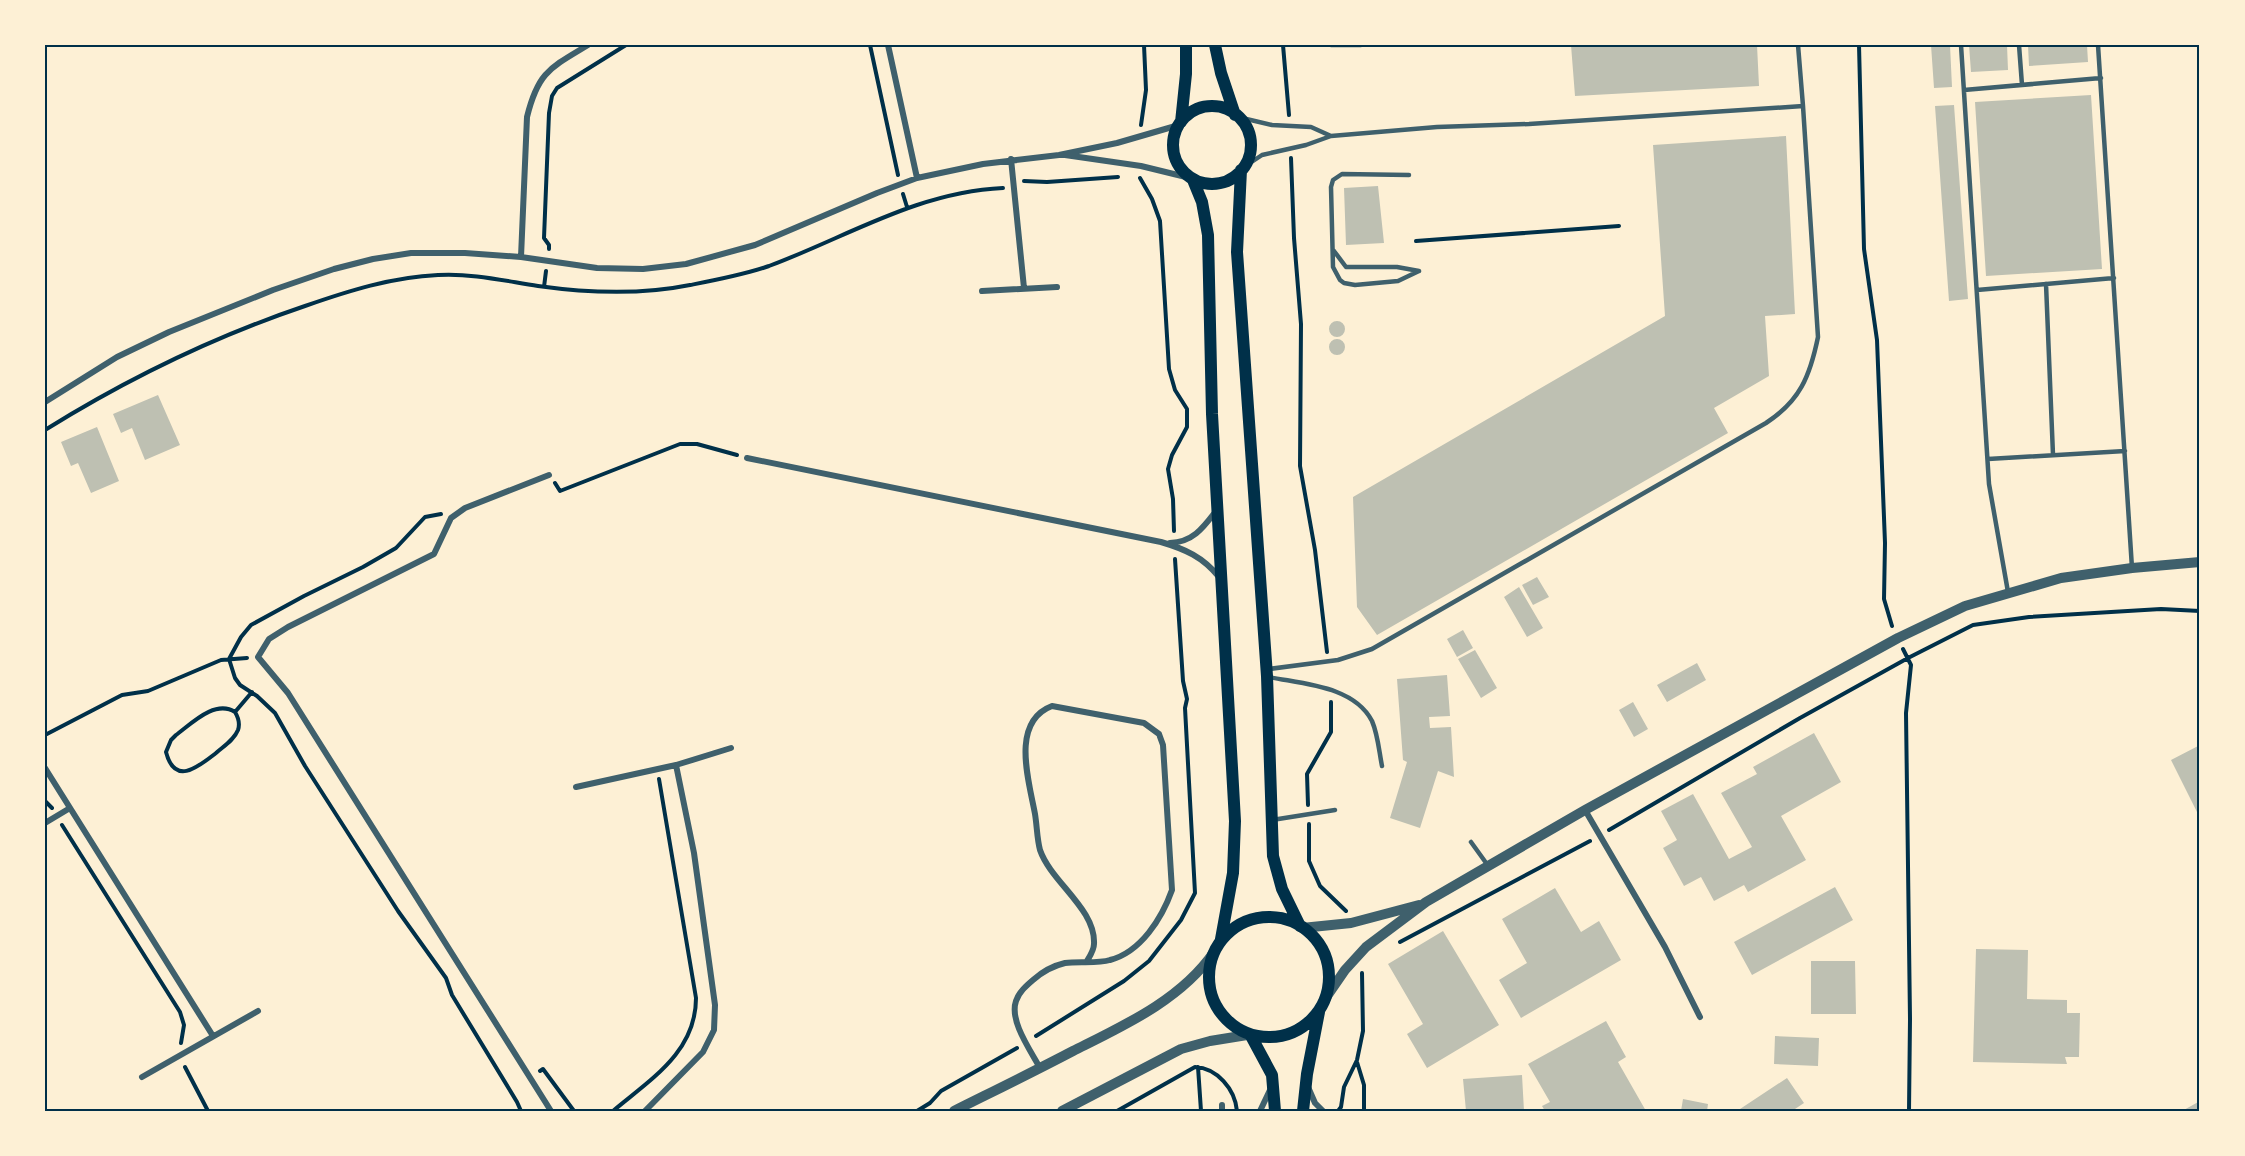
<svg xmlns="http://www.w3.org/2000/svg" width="2245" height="1156" viewBox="0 0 2245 1156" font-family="Jost,sans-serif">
	<rect width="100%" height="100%" fill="#fdf0d5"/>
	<!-- building -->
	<path fill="#bec0b2" d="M 1571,45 L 1757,45 L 1759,86 L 1575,96 Z
		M 1931,45 L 1950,45 L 1952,87 L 1934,88 Z
		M 1969,45 L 2007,45 L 2008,70 L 1971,72 Z
		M 2028,45 L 2087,45 L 2088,62 L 2029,66 Z
		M 2091,95 L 2102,269 L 1986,276 L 1975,102 Z
		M 1954,105 L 1968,299 L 1949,301 L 1935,106 Z
		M 1786,136 L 1795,314 L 1765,316 L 1769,376 L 1714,408 L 1728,433 L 1377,635 L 1357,607 L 1353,497 L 1665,316 L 1653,145 Z
		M 1378,186 L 1384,243 L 1346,245 L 1344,188 Z
		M1329 329a8 8 0 1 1 16 0a8 8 0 1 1-16 0Z
		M1329 347a8 8 0 1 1 16 0a8 8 0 1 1-16 0Z
		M 158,395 L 180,445 L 145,460 L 132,428 L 121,433 L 113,414 Z
		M 97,427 L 119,481 L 91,493 L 78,463 L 71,466 L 61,442 Z
		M 1537,577 L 1549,597 L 1533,605 L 1522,585 Z
		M 1519,587 L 1543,628 L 1527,637 L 1504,597 Z
		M 1463,630 L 1473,648 L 1457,657 L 1447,639 Z
		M 1475,650 L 1497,688 L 1481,698 L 1458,659 Z
		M 1697,663 L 1706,680 L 1667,702 L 1657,685 Z
		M 1447,675 L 1450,716 L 1429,717 L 1430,728 L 1451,727 L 1454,777 L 1438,771 L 1420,828 L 1390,818 L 1407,762 L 1403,760 L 1397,679 Z
		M 1633,702 L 1648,729 L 1634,737 L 1619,710 Z
		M 1814,733 L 1841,782 L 1781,816 L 1806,860 L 1748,892 L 1744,885 L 1714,901 L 1701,877 L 1684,886 L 1663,848 L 1677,840 L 1661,811 L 1693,794 L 1729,859 L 1752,847 L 1721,793 L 1757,774 L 1753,767 Z
		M 2200,745 L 2200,818 L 2171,760 Z
		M 1835,887 L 1853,920 L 1752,975 L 1734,942 Z
		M 1555,888 L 1581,932 L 1599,921 L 1621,960 L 1521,1018 L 1499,980 L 1527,963 L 1502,919 Z
		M 1443,931 L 1499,1025 L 1427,1068 L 1407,1034 L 1423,1024 L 1388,964 Z
		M 1976,949 L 2028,950 L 2027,999 L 2067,1000 L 2067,1013 L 2080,1013 L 2079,1057 L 2065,1057 L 2067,1064 L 1973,1062 Z
		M 1811,961 L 1855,961 L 1856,1014 L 1811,1014 Z
		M 1606,1021 L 1626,1057 L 1618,1062 L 1646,1111 L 1545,1111 L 1542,1106 L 1550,1102 L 1528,1064 Z
		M 1775,1036 L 1819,1038 L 1818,1066 L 1774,1064 Z
		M 1522,1075 L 1524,1111 L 1466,1111 L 1463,1079 Z
		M 1787,1078 L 1804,1103 L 1792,1111 L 1737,1111 Z
		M 1683,1099 L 1708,1104 L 1707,1111 L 1681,1111 Z
		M 2200,1101 L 2200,1111 L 2182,1111 Z"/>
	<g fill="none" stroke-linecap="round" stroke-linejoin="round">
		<!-- path -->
		<path stroke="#003049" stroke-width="4" d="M 870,45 L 898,175
			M 1283,45 L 1289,115
			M 1859,45 L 1864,249 L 1877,340 L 1885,543 L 1884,599 L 1892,626
			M 1141,125 L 1146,90 L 1144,45
			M 1291,158 L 1294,238 L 1301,324 L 1300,466 L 1315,550 L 1327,652
			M 1140,178 L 1152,199 L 1160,221 L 1169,369 L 1175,390 L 1187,409 L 1187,427 L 1172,455 L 1168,469 L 1173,499 L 1174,531
			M 1024,181 L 1047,182 L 1118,177
			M 903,194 L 907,207
			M 1416,241 L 1619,226
			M 549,249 L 549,245 L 544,238 L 549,113 L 552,96 L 557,88 L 626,45
			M 544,287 L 546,271
			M 45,430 C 127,379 213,337 305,306 C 348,291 392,277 438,275 C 472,273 505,281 538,286 C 588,293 641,295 690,285 C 716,280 743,275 769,266 C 847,237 917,192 1003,188
			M 555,483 L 560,491 L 680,444 L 697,444 L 737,455
			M 441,514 L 425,517 L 396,548 L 363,567 L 304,596 L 251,625 L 241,637 L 229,659 L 235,678 L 240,685 L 257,696 L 275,713 L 305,766 L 398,911 L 446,978 L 452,995 L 517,1102 L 521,1111
			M 1903,649 L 1911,665 L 1906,713 L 1910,1019 L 1909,1111
			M 235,712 C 215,699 191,724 176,735 L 171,740 L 166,752 C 175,787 199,766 216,753 C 224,746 234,740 238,730 C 240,724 238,717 235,712 L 252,692
			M 45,735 L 122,695 L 148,691 L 221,660 L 247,658
			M 45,801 L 52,808
			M 1308,805 L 1307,774 L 1331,732 L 1331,702
			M 1309,824 L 1309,861 L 1320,886 L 1346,911
			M 62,825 L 180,1012 L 184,1025 L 181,1043
			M 1609,830 L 1800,718 L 1908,658 L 1973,625 L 2029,617 L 2161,609 L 2200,611
			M 1400,942 L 1590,841
			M 1036,1036 L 1124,981 L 1149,961 L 1181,920 L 1195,893 L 1185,708 L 1187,699 L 1183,681 L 1175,559
			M 1357,1062 L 1364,1085 L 1364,1111
			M 185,1067 L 208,1111
			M 1198,1067 L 1201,1111
			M 540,1071 L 543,1069 L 574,1111
			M 613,1111 C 651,1079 696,1052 696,998 L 659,779
			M 917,1111 L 930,1103 L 941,1091 L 1017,1048
			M 1117,1111 L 1195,1067 C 1217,1068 1235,1089 1237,1111
			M 1338,1111 L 1341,1107 L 1344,1087 L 1357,1060 L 1363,1031 L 1362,973"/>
		<!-- service -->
		<path stroke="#3f606c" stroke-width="4.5" d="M 1331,45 L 1361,45
			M 1798,45 L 1803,106
			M 1961,45 L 1989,484 L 2008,592
			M 2019,45 L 2022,85
			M 2098,45 L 2132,568
			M 1964,90 L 2101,78
			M 1238,117 L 1272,125 L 1311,127 L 1331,136
			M 1244,167 L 1262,155 L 1306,145 L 1331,136 L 1437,127 L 1529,124 L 1803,106 L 1818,337 C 1810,376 1800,401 1766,423 L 1372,649 L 1338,660 L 1269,669
			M 1409,175 L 1342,174 L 1333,180 L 1331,187 L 1333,267 L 1340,280 L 1344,283 L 1355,285 L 1398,281 L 1419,271
			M 1334,251 L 1346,267 L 1397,267 L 1419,271
			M 2046,284 L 2053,455
			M 1977,290 L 2114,278
			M 1988,459 L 2125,451
			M 1269,677 C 1303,684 1354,686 1372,721 C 1378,735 1379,751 1382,766
			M 1272,820 L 1335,810
			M 1471,842 L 1489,867"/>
		<!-- minor -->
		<path stroke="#3f606c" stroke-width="6" d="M 888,45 L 917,178
			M 1065,155 L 1141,166 L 1190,178
			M 1011,159 L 1024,288
			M 521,257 L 527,117 C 538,72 550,68 588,45
			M 982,291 L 1057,287
			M 45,402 L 117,357 L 169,332 L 273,290 L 334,269 L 373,259 L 411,253 L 465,253 L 521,257 L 597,268 L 643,269 L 686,264 L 755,245 L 877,193 L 917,178 L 983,164 L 1059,155 L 1117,143 L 1179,125
			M 747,458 L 1161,542 C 1185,549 1203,557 1219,577
			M 549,475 L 465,508 L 451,518 L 434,554 L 288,627 L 269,639 L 258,657 L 288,693 L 551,1111
			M 1170,543 C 1193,542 1203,528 1216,511
			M 45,768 L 213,1036
			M 576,787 L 676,765 L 731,748
			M 1585,810 L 1665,947 L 1700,1017
			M 45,823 L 70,808
			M 1040,1068 C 1031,1051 1009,1021 1016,1001 C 1019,992 1026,986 1033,980 C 1042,972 1052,966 1065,963 C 1079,961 1097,964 1110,960 C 1141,952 1162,918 1172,890 L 1163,745 L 1159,734 L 1144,723 L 1052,706 C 1010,722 1029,781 1035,814 C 1037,826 1037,839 1040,850 C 1051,882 1096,909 1094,944 C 1094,950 1090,956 1087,961
			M 142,1077 L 258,1011
			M 1308,1087 L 1315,1103 L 1323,1111
			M 1222,1105 L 1222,1111
			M 645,1111 L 703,1052 L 714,1030 L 715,1005 L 694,853 L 676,765
			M 1260,1111 L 1270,1090"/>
		<!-- tertiary -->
		<path stroke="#3f606c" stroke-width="10" d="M 1302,928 L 1351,923 L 1419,905
			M 1325,999 L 1345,970 L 1366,947 L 1426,902 L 1585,810 L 1898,638 L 1965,606 L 2061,578 L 2132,568 L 2200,562
			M 954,1111 C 994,1091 1033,1072 1073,1051 C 1123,1026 1181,1000 1214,952
			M 1062,1111 L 1181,1049 L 1210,1041 L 1247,1035"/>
		<!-- secondary -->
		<path stroke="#003049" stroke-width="12" d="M 1215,45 L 1221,73 L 1235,115
			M1173 145a39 39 0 1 1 78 0a39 39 0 1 1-78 0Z
			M 1181,122 L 1186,74 L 1186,45
			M 1241,170 L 1237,252 L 1267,676 L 1273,856 L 1282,889 L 1300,926
			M 1193,180 L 1202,202 L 1208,235 L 1212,414 L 1235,821 L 1233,873 L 1221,939
			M1209 977a60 60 0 1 1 120 0a60 60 0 1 1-120 0Z
			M 1251,1036 L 1272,1075 L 1275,1111
			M 1303,1111 L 1307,1074 L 1319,1012"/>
	</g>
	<!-- border -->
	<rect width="2245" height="1156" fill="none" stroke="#fdf0d5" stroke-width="93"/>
	<rect x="46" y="46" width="2152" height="1064" fill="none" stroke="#003049" stroke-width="2"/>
</svg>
